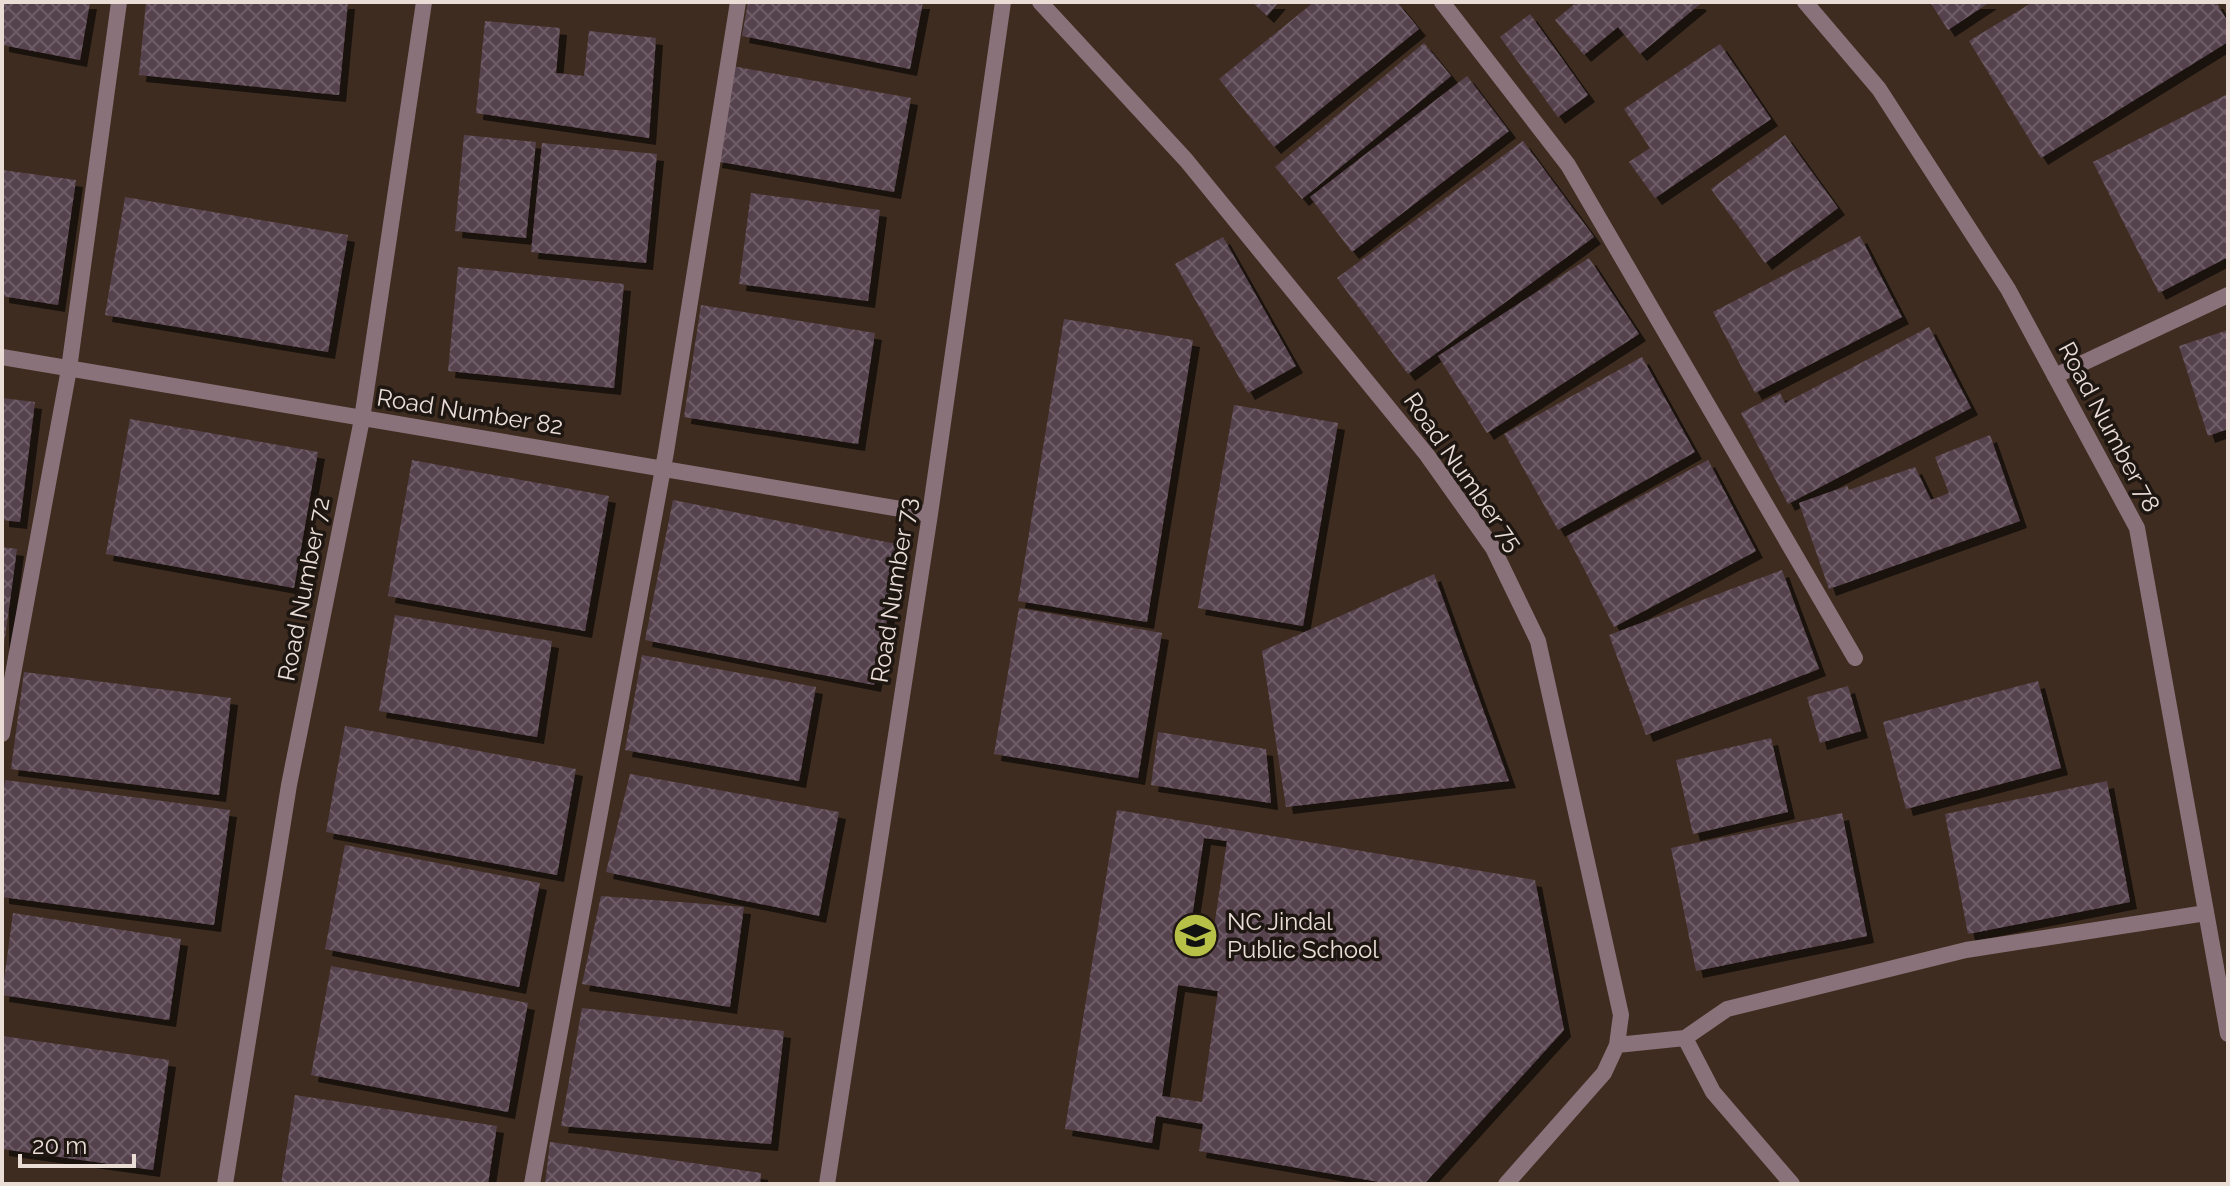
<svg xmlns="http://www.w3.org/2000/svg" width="2230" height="1186" viewBox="0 0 2230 1186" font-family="Raleway,sans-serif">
	<defs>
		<pattern id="building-cross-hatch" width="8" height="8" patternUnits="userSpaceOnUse" patternTransform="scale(2)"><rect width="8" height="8" fill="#56424e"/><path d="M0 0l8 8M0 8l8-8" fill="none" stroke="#6e5d67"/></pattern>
		<filter id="shadow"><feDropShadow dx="7" dy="7" stdDeviation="0" flood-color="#0009"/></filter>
	</defs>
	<rect width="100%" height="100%" fill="#3e2c20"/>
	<!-- building -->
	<path fill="url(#building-cross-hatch)" fill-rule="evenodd" filter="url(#shadow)" d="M 2,2 L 90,2 L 80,60 L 2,45 Z
		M 146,2 L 348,2 L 339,95 L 139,75 Z
		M 748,2 L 923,2 L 910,69 L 742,36 Z
		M 1252,2 L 1279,2 L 1267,16 Z
		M 1314,2 L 1397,2 L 1419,29 L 1274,147 L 1219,79 Z
		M 1577,2 L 1698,2 L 1700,4 L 1640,54 L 1618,27 L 1584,55 L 1555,20 Z
		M 1930,2 L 1990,2 L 1948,30 Z
		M 2033,2 L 2216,2 L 2228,22 L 2228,42 L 2041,158 L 1969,41 Z
		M 1530,14 L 1588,95 L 1558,117 L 1500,37 Z
		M 485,21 L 560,28 L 556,73 L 584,76 L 589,31 L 656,38 L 649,138 L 476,113 Z
		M 1424,43 L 1451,76 L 1302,199 L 1275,167 Z
		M 1720,44 L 1771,119 L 1655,198 L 1629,162 L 1650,148 L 1624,109 Z
		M 732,66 L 911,98 L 894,192 L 715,161 Z
		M 1467,76 L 1509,131 L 1352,252 L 1310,197 Z
		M 2228,94 L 2228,257 L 2159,293 L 2093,162 Z
		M 464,135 L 536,142 L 526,238 L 455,231 Z
		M 1785,135 L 1838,208 L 1765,263 L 1711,189 Z
		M 1523,141 L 1594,237 L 1408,374 L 1337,278 Z
		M 542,143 L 657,154 L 646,263 L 531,252 Z
		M 2,170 L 76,180 L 58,305 L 2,296 Z
		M 751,193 L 880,210 L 868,301 L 739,284 Z
		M 125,197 L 348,235 L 328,352 L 105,315 Z
		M 1860,236 L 1902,317 L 1755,393 L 1713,312 Z
		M 1223,237 L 1296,366 L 1248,393 L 1175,264 Z
		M 1589,258 L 1639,334 L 1487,433 L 1438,356 Z
		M 458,267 L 624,284 L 614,388 L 448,371 Z
		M 701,305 L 875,333 L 858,444 L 684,417 Z
		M 1064,319 L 1193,340 L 1147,622 L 1018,601 Z
		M 1929,327 L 1971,408 L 1788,504 L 1741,413 L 1780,393 L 1785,403 Z
		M 2228,330 L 2228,429 L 2208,436 L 2179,346 Z
		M 1642,357 L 1695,452 L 1558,530 L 1504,434 Z
		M 2,398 L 35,402 L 20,522 L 2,520 Z
		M 1234,405 L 1338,423 L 1303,626 L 1198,608 Z
		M 130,419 L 318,452 L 294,588 L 106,554 Z
		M 1990,435 L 2020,521 L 1829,589 L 1799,503 L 1847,486 L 1849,490 L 1915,467 L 1931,500 L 1949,493 L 1935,457 Z
		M 412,460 L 609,496 L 585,631 L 388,596 Z
		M 1708,460 L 1756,551 L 1614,627 L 1567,536 Z
		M 673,500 L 902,545 L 874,685 L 645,640 Z
		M 2,547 L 17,549 L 4,645 L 2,645 Z
		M 1782,570 L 1819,669 L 1646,735 L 1609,635 Z
		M 1434,574 L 1509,781 L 1286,807 L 1262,651 Z
		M 1019,608 L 1162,633 L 1138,778 L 994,754 Z
		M 395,615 L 552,641 L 537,737 L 379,711 Z
		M 642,655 L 816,687 L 799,781 L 625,750 Z
		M 24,672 L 231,698 L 219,795 L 11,769 Z
		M 2038,681 L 2061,768 L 1906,809 L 1883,722 Z
		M 1848,686 L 1861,731 L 1820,743 L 1807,697 Z
		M 345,726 L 576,769 L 557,875 L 326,832 Z
		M 1158,732 L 1266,749 L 1271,803 L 1151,785 Z
		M 1771,738 L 1788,812 L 1693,834 L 1676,760 Z
		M 630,774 L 839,812 L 819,916 L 606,872 Z
		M 5,780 L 230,810 L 214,925 L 2,897 L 2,805 Z
		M 2107,781 L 2130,902 L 1968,934 L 1945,814 Z
		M 1117,810 L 1535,880 L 1564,1030 L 1424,1184 L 1391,1184 L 1199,1151 L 1203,1124 L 1156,1116 L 1152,1143 L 1065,1129 ZM 1204,838 L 1227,841 L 1210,954 L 1187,950 ZM 1178,985 L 1218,991 L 1202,1102 L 1162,1096 Z
		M 1842,813 L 1867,936 L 1696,971 L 1671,848 Z
		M 345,845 L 540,883 L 519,987 L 325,949 Z
		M 601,896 L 744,907 L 730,1007 L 582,984 Z
		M 13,913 L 181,939 L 169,1020 L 2,995 Z
		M 331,966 L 528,1003 L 508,1112 L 311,1075 Z
		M 582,1008 L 784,1031 L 771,1144 L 561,1126 Z
		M 2,1036 L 169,1060 L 153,1170 L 2,1149 Z
		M 295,1095 L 497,1126 L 488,1184 L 281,1184 Z
		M 550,1142 L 761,1173 L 760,1184 L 545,1184 Z"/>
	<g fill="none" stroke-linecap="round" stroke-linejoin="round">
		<!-- lane -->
		<path stroke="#8a727a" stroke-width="16" d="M 1442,2 L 1568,165 L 1855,658
			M 2055,376 L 2228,295"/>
		<!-- street -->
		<path stroke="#8a727a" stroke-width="16" d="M 1040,2 L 1186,160 L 1427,455 L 1493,548 L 1538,641 L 1621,1015 L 1617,1045 L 1604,1073 L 1506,1184
			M 1805,2 L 1879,89 L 2008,289 L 2137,528 L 2228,1034
			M 2,357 L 930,514
			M 2,734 L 69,369 L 119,2
			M 1685,1038 L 1713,1092 L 1792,1184
			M 1617,1045 L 1685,1038 L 1727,1009 L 1966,950 L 2206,913
			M 225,1184 L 289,785 L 362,419 L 424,2
			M 532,1184 L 666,452 L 738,2
			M 827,1184 L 930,514 L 1003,2"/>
	</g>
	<!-- icons -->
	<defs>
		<symbol id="school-disc" viewBox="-11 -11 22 22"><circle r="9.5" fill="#b8c147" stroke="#1e1611"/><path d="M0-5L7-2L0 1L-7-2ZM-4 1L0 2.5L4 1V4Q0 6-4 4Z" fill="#111"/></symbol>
	</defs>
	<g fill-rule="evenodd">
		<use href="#school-disc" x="1170" y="910" width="51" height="51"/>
	</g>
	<g text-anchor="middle" stroke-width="7" stroke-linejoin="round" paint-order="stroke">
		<!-- street labels -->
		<g font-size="24" fill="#e9ddd6" stroke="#1e1611">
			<text transform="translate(470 412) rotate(9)" y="8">Road Number 82</text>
			<text transform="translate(2109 427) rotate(62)" y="8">Road Number 78</text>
			<text transform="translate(1463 472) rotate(55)" y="8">Road Number 75</text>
			<text transform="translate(304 589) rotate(-79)" y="8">Road Number 72</text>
			<text transform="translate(894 590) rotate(-81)" y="8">Road Number 73</text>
		</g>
		<!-- poi labels -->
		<g font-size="24" fill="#e9ddd6" stroke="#1e1611" text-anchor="start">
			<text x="1227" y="930">NC Jindal<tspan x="1227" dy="28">Public School</tspan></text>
		</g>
	</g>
	<!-- border -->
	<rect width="2230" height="1186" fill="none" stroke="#e9ddd6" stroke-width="8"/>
	<!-- scale -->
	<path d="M20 1154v12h114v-12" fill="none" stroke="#e9ddd6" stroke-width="4"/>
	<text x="32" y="1154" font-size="24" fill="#e9ddd6" stroke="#1e1611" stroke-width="6" paint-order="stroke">20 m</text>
</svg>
